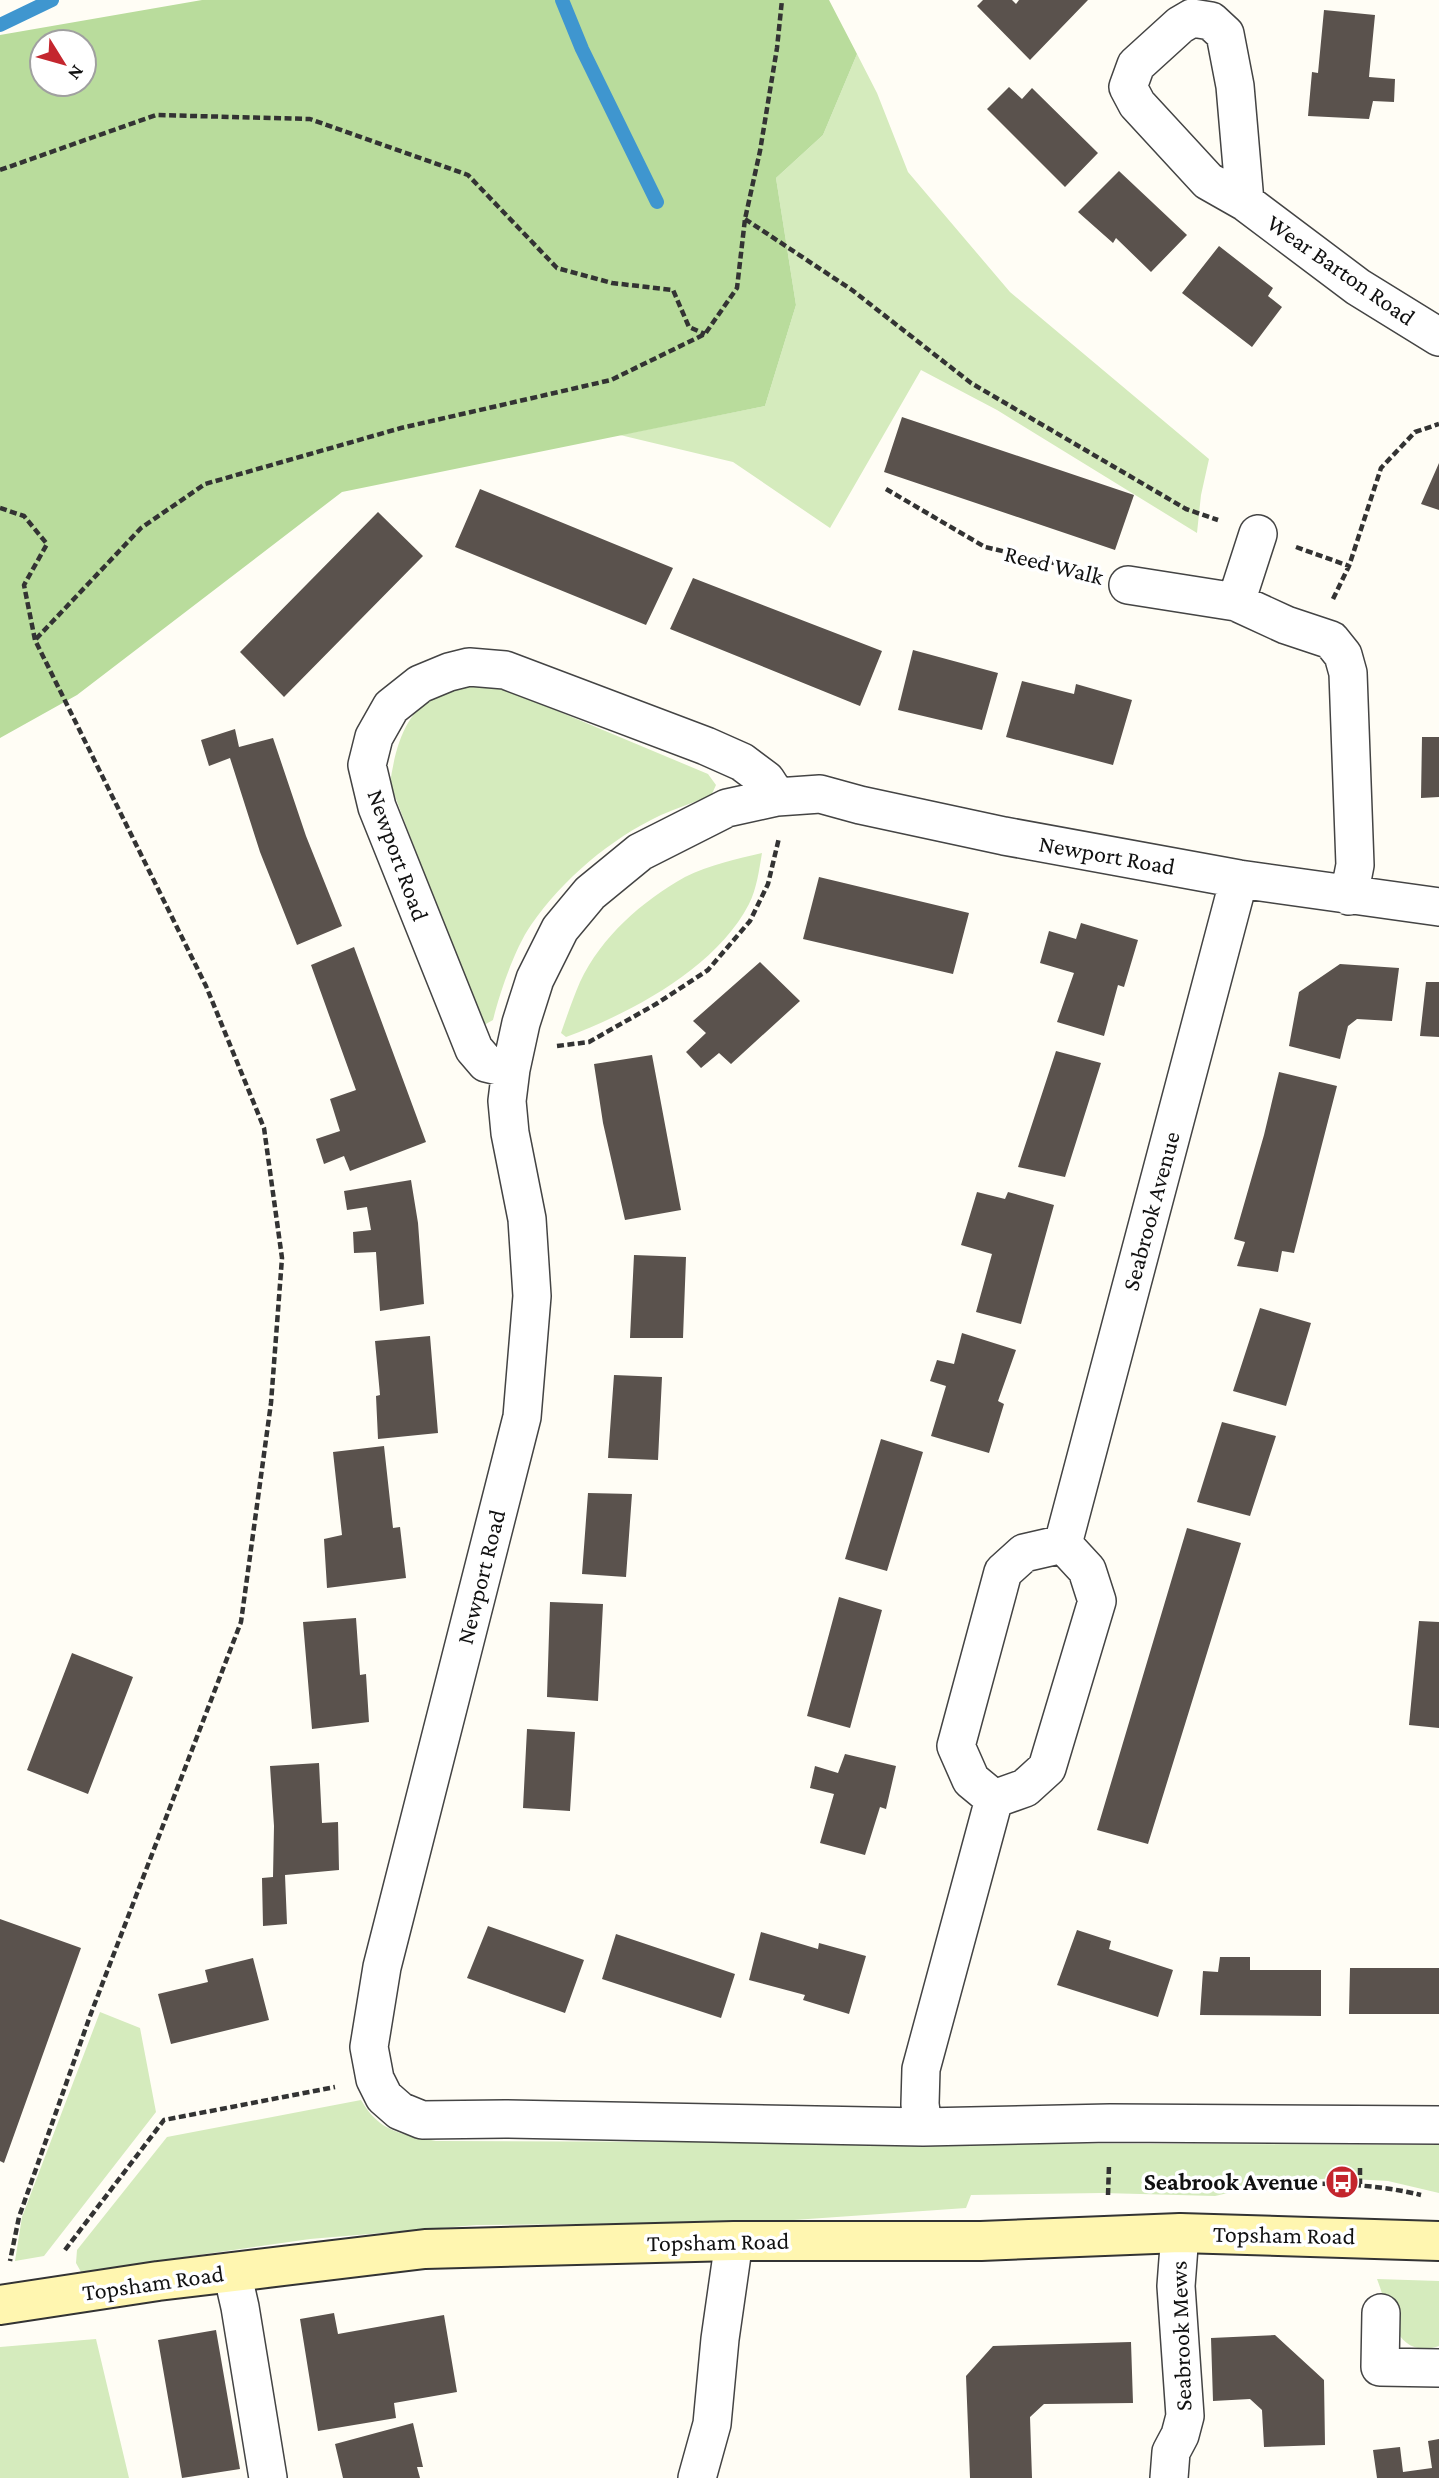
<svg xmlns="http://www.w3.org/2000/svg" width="1439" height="2478" viewBox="0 0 1439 2478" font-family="'Crimson Pro',serif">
	<rect width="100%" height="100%" fill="#fffdf5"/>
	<!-- green -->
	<path fill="#d5ebbd" d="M 857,54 L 877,93 L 908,172 L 1010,292 L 1209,459 L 1201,495 L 1197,533 L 997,410 L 921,370 L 830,528 L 733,462 L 620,435 L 765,406 L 796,305 L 776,178 L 823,135 Z
		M 469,685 L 505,689 L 708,774 L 716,785 L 711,796 C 694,802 677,808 661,815 C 610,839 563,879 531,925 C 515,948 500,992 493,1020 L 484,1025 L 475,1008 L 390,783 C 396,745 405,710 442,691 C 449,687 460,686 469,685 Z
		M 762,853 C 759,870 757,888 749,904 C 716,968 631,1013 566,1037 L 561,1033 C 567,1016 573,998 580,982 C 602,936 641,902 685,877 C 709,865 737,859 762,853 Z
		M 100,2012 L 140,2028 L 156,2112 L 44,2256 L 15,2261 L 22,2217 Z
		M 361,2100 C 380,2133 402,2134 436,2141 L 1439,2145 L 1439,2193 L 1388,2181 L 1335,2178 L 1271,2183 L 1215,2196 L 1103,2193 L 971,2195 L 966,2208 L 765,2222 L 477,2225 L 310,2239 L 81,2272 L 76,2263 L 77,2250 L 167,2137 Z
		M 1377,2279 L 1439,2281 L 1439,2346 C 1394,2361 1389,2309 1377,2279 Z
		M 96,2339 L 129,2478 L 0,2478 L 0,2347 Z"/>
	<!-- forest -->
	<path fill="#b9dc9c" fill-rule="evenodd" d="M 202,0 L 829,0 L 857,54 L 823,135 L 776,178 L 796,305 L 765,406 L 342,492 L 77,695 L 0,738 L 0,35 ZM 42,42 L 84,42 L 84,84 L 42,84 Z"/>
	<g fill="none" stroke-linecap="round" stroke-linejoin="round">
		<!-- stream -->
		<path stroke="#3f96cf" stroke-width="14" d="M 562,0 L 582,49 L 657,202
			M 0,25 L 52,0"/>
	</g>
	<!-- building -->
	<path fill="#5a524d" d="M 983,0 L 1012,0 L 1016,4 L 1019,0 L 1088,0 L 1030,60 L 977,6 Z
		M 1324,10 L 1375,15 L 1369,77 L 1395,79 L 1394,102 L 1373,101 L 1369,119 L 1308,116 L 1312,72 L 1318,73 Z
		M 1009,87 L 1022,99 L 1032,88 L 1098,153 L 1065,187 L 987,109 Z
		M 1119,171 L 1187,235 L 1151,272 L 1116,238 L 1113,243 L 1078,212 Z
		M 1219,246 L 1273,288 L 1268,296 L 1282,307 L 1252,347 L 1182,293 Z
		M 902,417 L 1134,495 L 1115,550 L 884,472 Z
		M 1439,463 L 1439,510 L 1421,504 Z
		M 480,489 L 673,568 L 646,625 L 455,547 Z
		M 378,512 L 423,556 L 284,697 L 240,652 Z
		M 693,578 L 882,651 L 860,706 L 670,629 Z
		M 913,650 L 998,673 L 982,730 L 898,710 Z
		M 1022,681 L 1074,694 L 1076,684 L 1132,700 L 1113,765 L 1006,737 Z
		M 235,729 L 239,747 L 273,738 L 306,836 L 342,926 L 297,945 L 260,852 L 230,758 L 209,766 L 201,740 Z
		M 1422,737 L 1439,737 L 1439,797 L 1421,798 Z
		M 819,877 L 969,913 L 953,974 L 803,939 Z
		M 1081,923 L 1138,940 L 1124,987 L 1118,985 L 1104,1036 L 1057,1022 L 1074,973 L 1040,963 L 1049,931 L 1076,939 Z
		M 354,947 L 426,1142 L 350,1171 L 344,1156 L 324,1164 L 316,1139 L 340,1131 L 330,1099 L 356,1090 L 311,965 Z
		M 760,962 L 800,1001 L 731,1064 L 719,1053 L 701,1068 L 686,1052 L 706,1033 L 693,1021 Z
		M 1340,964 L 1399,968 L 1392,1021 L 1357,1019 L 1348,1026 L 1340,1059 L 1289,1046 L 1299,992 Z
		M 1426,982 L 1439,982 L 1439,1037 L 1420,1036 Z
		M 1056,1051 L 1101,1063 L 1065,1177 L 1018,1167 Z
		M 652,1055 L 681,1210 L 625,1220 L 603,1123 L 594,1064 Z
		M 1279,1072 L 1337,1086 L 1294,1253 L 1282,1251 L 1278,1272 L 1237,1266 L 1245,1242 L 1234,1239 L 1264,1135 Z
		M 411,1180 L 418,1223 L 424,1304 L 380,1311 L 376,1252 L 354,1253 L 353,1232 L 371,1230 L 367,1207 L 347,1210 L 344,1191 Z
		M 977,1192 L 1005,1199 L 1008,1192 L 1054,1205 L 1021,1324 L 976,1312 L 992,1254 L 961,1245 Z
		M 634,1255 L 686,1257 L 683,1338 L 630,1338 Z
		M 1260,1308 L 1311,1323 L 1286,1406 L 1233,1391 Z
		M 962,1333 L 1016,1350 L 998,1401 L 1004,1404 L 989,1453 L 931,1436 L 946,1386 L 930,1381 L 937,1360 L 954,1364 Z
		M 430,1336 L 438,1433 L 378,1439 L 376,1396 L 380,1395 L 375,1341 Z
		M 614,1375 L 662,1377 L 658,1460 L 608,1458 Z
		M 1222,1422 L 1276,1436 L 1250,1516 L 1197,1502 Z
		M 881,1439 L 923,1452 L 887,1571 L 845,1559 Z
		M 384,1446 L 393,1528 L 400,1527 L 406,1578 L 327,1588 L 324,1539 L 342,1535 L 333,1452 Z
		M 588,1493 L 632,1494 L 626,1577 L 582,1574 Z
		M 1187,1528 L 1241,1543 L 1148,1844 L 1097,1830 Z
		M 839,1597 L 882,1610 L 850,1728 L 807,1716 Z
		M 550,1602 L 603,1604 L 598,1701 L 547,1697 Z
		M 356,1618 L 360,1675 L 366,1674 L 369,1722 L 312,1729 L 303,1622 Z
		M 1419,1621 L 1439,1622 L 1439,1728 L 1409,1725 Z
		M 72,1653 L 133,1677 L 88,1794 L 27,1770 Z
		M 527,1729 L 575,1732 L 570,1811 L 523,1808 Z
		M 845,1754 L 896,1766 L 886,1809 L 880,1807 L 865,1855 L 820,1843 L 834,1794 L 810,1788 L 815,1766 L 838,1773 Z
		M 319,1763 L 322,1823 L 338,1822 L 339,1870 L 285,1875 L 287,1924 L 263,1926 L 262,1878 L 273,1877 L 274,1826 L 270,1766 Z
		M 0,1919 L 81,1948 L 4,2163 L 0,2161 Z
		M 488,1926 L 584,1960 L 565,2013 L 467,1978 Z
		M 1077,1930 L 1111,1941 L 1109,1949 L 1173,1970 L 1158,2017 L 1057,1985 Z
		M 761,1932 L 818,1949 L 819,1943 L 866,1956 L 849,2014 L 803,2000 L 805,1995 L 749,1980 Z
		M 616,1934 L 735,1974 L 721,2018 L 602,1979 Z
		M 1220,1957 L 1250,1957 L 1250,1970 L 1321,1970 L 1321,2016 L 1200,2015 L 1203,1971 L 1218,1972 Z
		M 253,1958 L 269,2020 L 171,2044 L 158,1994 L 208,1982 L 205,1970 Z
		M 1350,1968 L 1439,1968 L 1439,2014 L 1349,2014 Z
		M 334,2313 L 338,2334 L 444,2315 L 457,2392 L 394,2403 L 396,2418 L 318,2431 L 300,2319 Z
		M 216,2330 L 240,2469 L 182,2478 L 158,2340 Z
		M 1275,2335 L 1324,2380 L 1325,2445 L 1264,2447 L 1262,2410 L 1250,2399 L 1213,2401 L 1211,2338 Z
		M 1131,2342 L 1133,2403 L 1044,2404 L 1030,2417 L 1032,2478 L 970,2478 L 966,2376 L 993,2346 Z
		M 413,2423 L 423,2467 L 417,2467 L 420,2478 L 343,2478 L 335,2444 Z
		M 1439,2439 L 1439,2478 L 1377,2478 L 1373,2450 L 1400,2447 L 1403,2472 L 1432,2468 L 1428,2441 Z"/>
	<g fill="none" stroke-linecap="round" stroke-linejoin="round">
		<defs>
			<path id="street" d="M 1245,202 L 1235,86 L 1225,34 L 1211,21 L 1192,18 L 1180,25 L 1136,65 L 1128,87 L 1137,104 L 1208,181 L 1245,202 L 1358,287 L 1439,337
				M 1128,585 L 1236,602 L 1286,625 L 1331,640 L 1343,655 L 1348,673 L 1355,865 L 1349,896
				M 1236,602 L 1258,534
				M 1439,907 L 1239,879 L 1004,836 L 860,805 L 820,794 L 777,797 L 727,808 L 640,852 L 590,893 L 560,929 L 535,979 L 521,1023 L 511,1069 L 507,1101 L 510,1133 L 527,1219 L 532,1296 L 522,1417 L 382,1967 L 369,2047 L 375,2079 L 384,2097 L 400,2111 L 422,2120 L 505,2119 L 923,2127 L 1110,2123 L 1439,2125
				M 511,1069 L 486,1063 L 474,1049 L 377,807 L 367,765 L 374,737 L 391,707 L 420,684 L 449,672 L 469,667 L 505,670 L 706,746 L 742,762 L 766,780 L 777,797
				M 994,1799 L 971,1780 L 956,1746 L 1003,1572 L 1024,1553 L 1063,1544
				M 923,2127 L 920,2104 L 921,2069 L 994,1799 L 1025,1788 L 1047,1768 L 1097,1601 L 1087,1570 L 1063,1544 L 1239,879
				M 232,2272 L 240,2307 L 268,2478
				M 1381,2313 L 1380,2367 L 1439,2368
				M 697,2478 L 712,2424 L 720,2339 L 734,2241
				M 1169,2478 L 1171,2452 L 1180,2435 L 1185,2416 L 1176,2286 L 1180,2233"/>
			<path id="secondary" d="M 0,2305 L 158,2281 L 425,2249 L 734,2241 L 981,2241 L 1180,2233 L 1439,2241"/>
		</defs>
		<!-- street casing -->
		<use href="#street" stroke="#444" stroke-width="40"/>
		<!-- secondary casing -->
		<use href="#secondary" stroke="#333" stroke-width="42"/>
		<!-- path -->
		<path stroke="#333" stroke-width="4.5" stroke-dasharray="7 3.5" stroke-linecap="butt" d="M 0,170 L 156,115 L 310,119 L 468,175 L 557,268 L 612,283 L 673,290 L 689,327 L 705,334
			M 745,219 L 852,290 L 971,383 L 1186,509 L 1218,520
			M 886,489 L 985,547 L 1088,571
			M 0,508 L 24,516 L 47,544 L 24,585 L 35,640 L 206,986 L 264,1128 L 282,1258 L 271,1403 L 241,1622 L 90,2016 L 19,2217 L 10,2261
			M 1296,547 L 1349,566
			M 1333,599 L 1349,566 L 1381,468 L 1415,432 L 1439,424
			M 36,639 L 141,528 L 205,484 L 401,428 L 611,380 L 705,334 L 737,288 L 745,219 L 760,151 L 777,48 L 782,0
			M 557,1046 L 589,1042 L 656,1004 L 708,970 L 750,921 L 768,884 L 779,838
			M 1360,2168 L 1360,2184
			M 1260,2190 C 1304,2179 1377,2184 1421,2195
			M 1108,2195 L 1109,2165
			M 65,2250 L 164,2120 L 335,2087"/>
		<!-- street -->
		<use href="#street" stroke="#fff" stroke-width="37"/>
		<!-- secondary -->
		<use href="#secondary" stroke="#fff6b0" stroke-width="38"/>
	</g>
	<!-- icons -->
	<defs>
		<symbol id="bus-disc" viewBox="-11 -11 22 22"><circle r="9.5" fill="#c4262e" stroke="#fff"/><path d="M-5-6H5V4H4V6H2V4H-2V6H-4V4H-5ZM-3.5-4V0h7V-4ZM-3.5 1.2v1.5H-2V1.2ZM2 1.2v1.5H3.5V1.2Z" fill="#fff"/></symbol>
	</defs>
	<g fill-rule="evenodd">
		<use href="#bus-disc" x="1323" y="2163" width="38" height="38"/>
	</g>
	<g text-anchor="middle" stroke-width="7" stroke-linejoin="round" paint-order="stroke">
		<!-- street labels -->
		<g font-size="24" fill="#111" stroke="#fff">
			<text transform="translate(1341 270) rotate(35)" y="8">Wear Barton Road</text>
			<text transform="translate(1054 565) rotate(14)" y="8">Reed Walk</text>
			<text transform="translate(398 855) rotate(70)" y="8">Newport Road</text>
			<text transform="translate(1107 855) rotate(10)" y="8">Newport Road</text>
			<text transform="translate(1151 1211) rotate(-75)" y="8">Seabrook Avenue</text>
			<text transform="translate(481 1577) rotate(-76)" y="8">Newport Road</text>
			<text transform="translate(1284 2235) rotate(1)" y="8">Topsham Road</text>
			<text transform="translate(718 2242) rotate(-1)" y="8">Topsham Road</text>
			<text transform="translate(153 2283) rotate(-8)" y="8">Topsham Road</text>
			<text transform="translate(1181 2336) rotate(-92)" y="8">Seabrook Mews</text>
		</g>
		<!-- poi labels -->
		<g font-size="24" font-weight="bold" fill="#111" stroke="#fff" text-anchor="end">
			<text x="1318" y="2190">Seabrook Avenue</text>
		</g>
	</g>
	<!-- north arrow -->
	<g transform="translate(63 63) rotate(127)"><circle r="33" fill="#ffffff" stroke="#a0a0a0" stroke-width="2"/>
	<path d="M0-5L12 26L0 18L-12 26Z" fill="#c4262e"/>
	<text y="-10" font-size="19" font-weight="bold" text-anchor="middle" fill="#111111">N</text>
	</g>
</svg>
